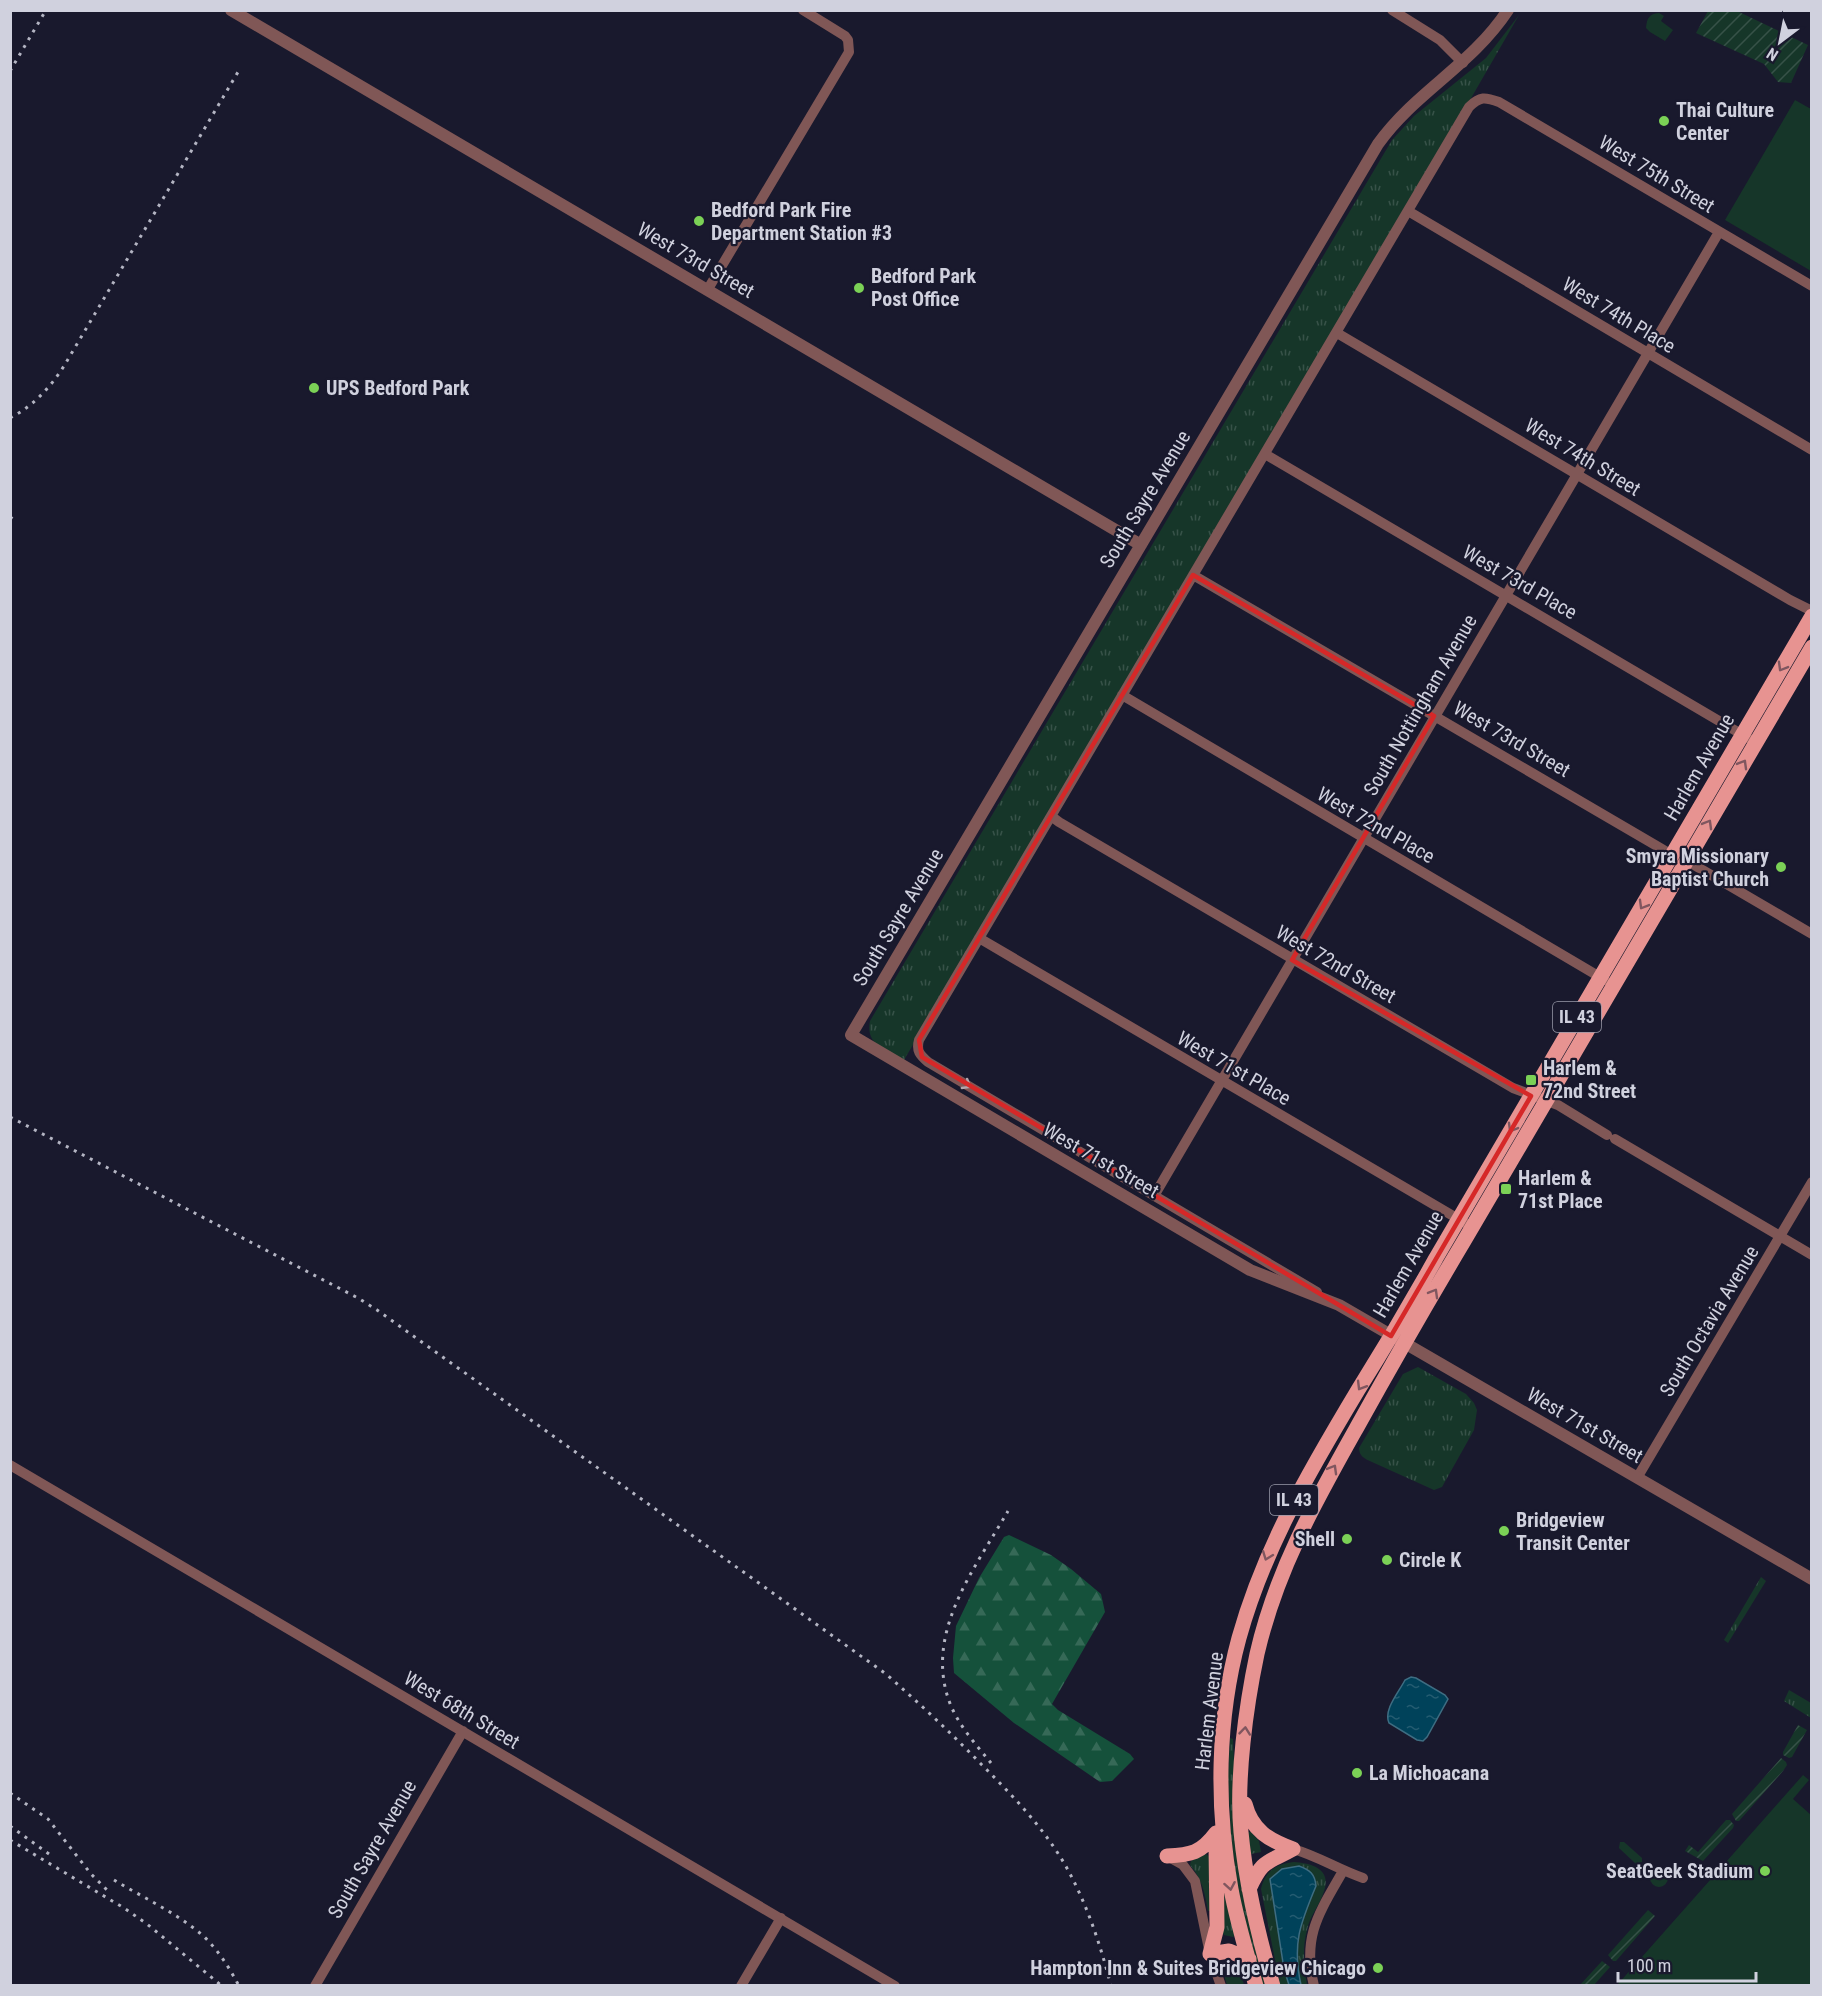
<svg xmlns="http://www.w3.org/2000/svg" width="1822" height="1996" viewBox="0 0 1822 1996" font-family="'Roboto Condensed',sans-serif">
	<defs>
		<pattern id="grass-tufts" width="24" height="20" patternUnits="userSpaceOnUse" patternTransform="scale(1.5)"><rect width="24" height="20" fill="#163629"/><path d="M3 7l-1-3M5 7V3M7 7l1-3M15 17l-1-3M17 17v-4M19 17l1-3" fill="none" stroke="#375248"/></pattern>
		<pattern id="forest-firs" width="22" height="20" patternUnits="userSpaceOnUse" patternTransform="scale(1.5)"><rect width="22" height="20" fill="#15513b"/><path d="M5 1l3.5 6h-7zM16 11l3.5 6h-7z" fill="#366957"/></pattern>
		<pattern id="garden-furrows" width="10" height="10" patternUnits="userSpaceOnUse" patternTransform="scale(1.5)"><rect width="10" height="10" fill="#163629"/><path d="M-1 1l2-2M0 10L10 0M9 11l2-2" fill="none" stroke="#375248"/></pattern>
		<pattern id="water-ripples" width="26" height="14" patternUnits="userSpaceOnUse" patternTransform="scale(1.5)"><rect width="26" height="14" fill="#00425a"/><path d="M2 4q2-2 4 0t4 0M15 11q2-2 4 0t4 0" fill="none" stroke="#245c71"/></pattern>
	</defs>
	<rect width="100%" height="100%" fill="#19192d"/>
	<!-- grass -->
	<path fill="url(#grass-tufts)" d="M 1519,15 L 1470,100 L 904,1060 C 886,1050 865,1045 870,1021 L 1392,140 L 1414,116 L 1486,58 Z
		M 1418,1367 L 1466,1394 L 1474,1403 L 1477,1410 L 1474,1430 L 1442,1487 L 1434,1490 L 1372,1462 C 1365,1459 1359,1456 1359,1448 L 1403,1374 Z
		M 1761,1577 L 1766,1581 L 1728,1643 L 1724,1640 Z
		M 1789,1690 L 1811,1703 L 1811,1718 L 1784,1701 Z
		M 1230,1738 L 1233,1739 L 1234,1764 L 1268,1985 L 1262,1985 L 1238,1892 L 1231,1836 L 1228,1776 Z
		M 1248,1832 L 1251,1832 L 1259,1841 L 1261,1852 L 1251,1854 Z
		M 1620,1842 L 1624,1842 L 1642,1858 L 1642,1862 L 1636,1864 L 1619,1848 Z
		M 1206,1854 L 1210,1857 L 1212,1911 L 1208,1911 C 1205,1893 1202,1879 1190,1865 L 1191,1861 Z
		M 1294,1862 C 1311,1863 1332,1869 1324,1891 C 1320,1905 1310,1915 1307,1930 C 1302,1948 1304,1967 1307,1985 L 1301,1985 C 1292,1943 1302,1918 1315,1878 L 1307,1869 L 1270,1879 L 1284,1969 L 1289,1985 L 1280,1985 L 1261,1889 C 1265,1871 1276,1864 1294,1862 Z
		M1650 1878a9 9 0 1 1 18 0a9 9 0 1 1-18 0Z
		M 1222,1884 L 1235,1935 L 1233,1937 L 1224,1935 L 1223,1933 Z
		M 1235,1964 L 1239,1968 L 1244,1985 L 1227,1985 L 1225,1978 L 1226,1970 Z"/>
	<!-- forest -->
	<path fill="url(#forest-firs)" d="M 1009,1535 L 1051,1555 L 1071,1569 L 1101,1594 L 1105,1612 L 1052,1704 L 1058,1710 L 1130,1754 L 1134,1759 L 1112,1781 L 1100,1782 L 1014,1723 L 954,1673 L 953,1658 L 956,1626 L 979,1578 L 1004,1537 Z"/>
	<!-- park -->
	<path fill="#163629" d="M 1659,13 L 1664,16 L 1661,21 L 1673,30 L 1665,41 L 1650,32 L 1646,28 C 1647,18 1649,14 1659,13 Z
		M 1795,100 L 1811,109 L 1811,271 L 1725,220 Z
		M 1803,1775 L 1809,1780 L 1793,1799 L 1811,1815 L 1811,1985 L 1620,1986 L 1618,1984 Z"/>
	<!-- garden -->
	<path fill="url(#garden-furrows)" d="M 1708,11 L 1737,11 L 1808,45 L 1791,83 L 1778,82 L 1764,64 L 1696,33 Z
		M 1798,1725 L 1807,1730 L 1792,1757 L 1789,1758 L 1783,1755 L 1783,1752 Z
		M 1781,1758 L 1786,1762 L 1787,1765 L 1783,1771 L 1739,1821 L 1736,1821 L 1732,1814 Z
		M 1726,1820 L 1730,1820 L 1734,1825 L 1733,1828 L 1703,1861 L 1685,1851 L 1689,1845 L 1698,1852 Z
		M 1648,1910 L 1655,1916 L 1616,1961 L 1613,1961 L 1608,1955 Z
		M 1602,1961 L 1610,1967 L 1594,1985 L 1580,1985 Z"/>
	<!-- water -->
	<path fill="url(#water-ripples)" stroke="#3e6d82" stroke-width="1.5" d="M 1411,1677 L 1416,1678 L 1445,1695 L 1448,1699 L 1427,1737 L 1423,1741 L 1417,1740 L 1389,1723 C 1383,1710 1399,1692 1405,1680 Z
		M 1299,1866 C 1310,1870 1315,1874 1316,1886 C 1300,1924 1292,1944 1301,1985 L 1289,1985 L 1284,1969 L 1270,1879 L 1282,1869 Z"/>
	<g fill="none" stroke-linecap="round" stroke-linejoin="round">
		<!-- minor -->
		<path stroke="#805756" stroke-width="10" d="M 1392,10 L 1440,40 L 1463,63
			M 1408,211 L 1812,450
			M 708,289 L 849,52 L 848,40 L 845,36 L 803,10
			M 1337,333 L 1790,600 L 1812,611
			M 1265,454 L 1748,738
			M 1193,575 L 1662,849 L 1685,863 L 1694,865 L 1812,934
			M 1122,695 L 1605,980
			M 1051,816 L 1059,822 L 1513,1088 L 1558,1105 L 1607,1135
			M 979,938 L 1472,1227
			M 1615,1139 L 1812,1255
			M 1154,1196 L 1719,232
			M 1317,1292 L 928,1062 C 920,1055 916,1051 919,1040 L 1469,107 C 1480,96 1485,97 1499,102 L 1812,286
			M 10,1465 L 895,1986
			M 1637,1478 L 1812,1182
			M 1293,1849 C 1318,1856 1339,1870 1363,1878
			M 1167,1856 L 1183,1865 L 1195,1881 L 1210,1954 L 1221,1986
			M 315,1986 L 463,1731
			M 741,1986 L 781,1918
			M 1314,1986 C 1302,1936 1319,1913 1343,1871"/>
		<!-- tertiary -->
		<path stroke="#805756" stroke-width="12" d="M 231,10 L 1141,545
			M 1508,10 C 1471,66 1416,91 1378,144 L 851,1035 L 1250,1270 L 1339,1305 L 1812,1579"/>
		<!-- primary -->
		<path stroke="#e79391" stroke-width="15" d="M 1245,1804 C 1252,1831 1269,1840 1293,1849
			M 1216,1845 L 1217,1927 L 1210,1954 L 1229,1951 L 1249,1959
			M 1167,1856 C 1191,1855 1201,1853 1216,1833
			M 1249,1889 C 1263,1859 1266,1864 1293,1849
			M 1256,1986 C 1247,1954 1237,1922 1231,1889 C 1216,1807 1217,1719 1239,1638 C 1264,1548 1310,1470 1358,1390 C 1385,1347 1411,1303 1436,1258 C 1561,1044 1686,830 1812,616
			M 1273,1986 C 1258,1935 1246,1884 1241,1832 C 1236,1779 1246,1706 1257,1654 C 1276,1571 1315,1502 1356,1429 C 1391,1366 1427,1303 1464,1241 C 1580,1043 1696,845 1812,647"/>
		<!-- rail -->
		<path stroke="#b4b5c3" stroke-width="3" stroke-dasharray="3 6" stroke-linecap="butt" d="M 10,71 L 46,10
			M 10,418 C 33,406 50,388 64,366 L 238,72
			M 10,517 L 17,521
			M 10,1117 L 358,1298 L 377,1310 L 886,1674 C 919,1703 951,1733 982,1765 C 1012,1795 1042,1826 1064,1863 C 1086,1901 1100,1943 1111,1986
			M 991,1763 C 977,1746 960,1727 951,1706 C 922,1635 974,1570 1008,1511
			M 10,1793 L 48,1819 L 91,1874 L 110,1893
			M 10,1826 L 49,1854
			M 10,1840 L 124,1908 L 147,1924 L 222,1986
			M 114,1880 C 142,1897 175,1912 201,1934 C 217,1948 229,1967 239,1986"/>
	</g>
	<!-- one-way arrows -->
	<defs><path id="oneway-chevron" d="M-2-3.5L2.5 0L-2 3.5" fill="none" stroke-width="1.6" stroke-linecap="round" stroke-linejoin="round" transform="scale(1.5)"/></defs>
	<g stroke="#80565f">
		<use href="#oneway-chevron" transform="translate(1782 667) rotate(120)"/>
		<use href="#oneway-chevron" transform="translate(1743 764) rotate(-60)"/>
		<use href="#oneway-chevron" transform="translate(1708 824) rotate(-60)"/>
		<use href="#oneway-chevron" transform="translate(1643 905) rotate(120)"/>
		<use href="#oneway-chevron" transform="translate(1512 1128) rotate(120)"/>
		<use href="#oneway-chevron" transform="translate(1434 1293) rotate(-60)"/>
		<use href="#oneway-chevron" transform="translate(1361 1386) rotate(121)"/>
		<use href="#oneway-chevron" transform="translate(1333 1469) rotate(-60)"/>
		<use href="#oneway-chevron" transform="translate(1267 1556) rotate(111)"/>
		<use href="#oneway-chevron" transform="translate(1245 1731) rotate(-84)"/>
		<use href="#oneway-chevron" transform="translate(1230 1886) rotate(80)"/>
	</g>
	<use stroke="#b4a6ae" href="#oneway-chevron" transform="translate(967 1085) rotate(31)"/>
	<!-- marked area -->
	<path fill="none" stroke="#d62828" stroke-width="4.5" stroke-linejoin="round" d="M 1193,575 L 1434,716 L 1292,960 L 1531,1096 L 1391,1336 L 922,1057 L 919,1040 Z"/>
	<!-- markers -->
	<g fill="#7bd156" stroke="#19192d" stroke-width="2">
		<circle cx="1664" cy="121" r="6"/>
		<circle cx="699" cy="221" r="6"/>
		<circle cx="859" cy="288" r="6"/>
		<circle cx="314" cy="388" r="6"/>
		<circle cx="1781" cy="867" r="6"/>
		<rect x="1525" y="1074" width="12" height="12" rx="3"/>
		<rect x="1500" y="1183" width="12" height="12" rx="3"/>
		<circle cx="1504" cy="1531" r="6"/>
		<circle cx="1347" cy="1539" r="6"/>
		<circle cx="1387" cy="1560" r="6"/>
		<circle cx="1357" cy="1773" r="6"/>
		<circle cx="1765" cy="1871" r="6"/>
		<circle cx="1378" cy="1968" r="6"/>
	</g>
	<g text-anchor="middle" stroke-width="4.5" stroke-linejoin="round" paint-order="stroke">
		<!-- shield labels -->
		<g fill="#19192d" stroke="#999aa9" stroke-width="1.5">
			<rect x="1553" y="1002" width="48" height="30" rx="4.5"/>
			<rect x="1270" y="1485" width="48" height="30" rx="4.5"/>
		</g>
		<g font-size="18" font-weight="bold" fill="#d0d1de">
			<text x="1577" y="1023">IL 43</text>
			<text x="1294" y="1506">IL 43</text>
		</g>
		<!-- poi labels -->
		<g font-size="20" font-weight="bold" fill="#d0d1de" stroke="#19192d" text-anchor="start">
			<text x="1676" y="117">Thai Culture<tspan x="1676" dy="23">Center</tspan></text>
			<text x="711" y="217">Bedford Park Fire<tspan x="711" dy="23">Department Station #3</tspan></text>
			<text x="871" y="283">Bedford Park<tspan x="871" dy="23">Post Office</tspan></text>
			<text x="326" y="395">UPS Bedford Park</text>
			<text x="1769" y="863" text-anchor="end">Smyra Missionary<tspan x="1769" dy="23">Baptist Church</tspan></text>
			<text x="1543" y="1075">Harlem &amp;<tspan x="1543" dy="23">72nd Street</tspan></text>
			<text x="1518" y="1185">Harlem &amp;<tspan x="1518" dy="23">71st Place</tspan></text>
			<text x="1516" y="1527">Bridgeview<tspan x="1516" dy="23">Transit Center</tspan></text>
			<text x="1335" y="1546" text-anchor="end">Shell</text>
			<text x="1399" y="1567">Circle K</text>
			<text x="1369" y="1780">La Michoacana</text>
			<text x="1753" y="1878" text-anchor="end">SeatGeek Stadium</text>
			<text x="1366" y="1975" text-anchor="end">Hampton Inn &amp; Suites Bridgeview Chicago</text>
		</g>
		<!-- street labels -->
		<g font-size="20" fill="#d0d1de" stroke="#19192d">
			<text transform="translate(1657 174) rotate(31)" y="7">West 75th Street</text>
			<text transform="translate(696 260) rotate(30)" y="7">West 73rd Street</text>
			<text transform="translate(1619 315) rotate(31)" y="7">West 74th Place</text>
			<text transform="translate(1583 457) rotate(31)" y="7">West 74th Street</text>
			<text transform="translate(1145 499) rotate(-59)" y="7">South Sayre Avenue</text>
			<text transform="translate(1520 582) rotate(30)" y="7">West 73rd Place</text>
			<text transform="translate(1420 705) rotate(-60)" y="7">South Nottingham Avenue</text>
			<text transform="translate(1512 739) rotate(30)" y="7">West 73rd Street</text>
			<text transform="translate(1699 767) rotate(-60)" y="7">Harlem Avenue</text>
			<text transform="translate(1376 825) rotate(30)" y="7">West 72nd Place</text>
			<text transform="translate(898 917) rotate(-59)" y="7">South Sayre Avenue</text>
			<text transform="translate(1336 964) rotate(30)" y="7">West 72nd Street</text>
			<text transform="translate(1234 1068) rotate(30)" y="7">West 71st Place</text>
			<text transform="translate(1101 1160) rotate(30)" y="7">West 71st Street</text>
			<text transform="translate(1408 1264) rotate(-60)" y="7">Harlem Avenue</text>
			<text transform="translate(1709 1321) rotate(-59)" y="7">South Octavia Avenue</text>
			<text transform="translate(1585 1425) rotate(30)" y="7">West 71st Street</text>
			<text transform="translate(462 1710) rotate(31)" y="7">West 68th Street</text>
			<text transform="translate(1209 1711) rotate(-83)" y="7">Harlem Avenue</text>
			<text transform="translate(372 1849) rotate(-60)" y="7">South Sayre Avenue</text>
		</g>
	</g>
	<!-- border -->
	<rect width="1822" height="1996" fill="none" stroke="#d0d1de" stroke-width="24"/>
	<!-- north arrow -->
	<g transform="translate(1780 42) rotate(212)" stroke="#19192d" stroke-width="4.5" paint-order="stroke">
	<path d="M0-4.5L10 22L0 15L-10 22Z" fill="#d0d1de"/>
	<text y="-9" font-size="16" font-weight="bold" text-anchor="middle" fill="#d0d1de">N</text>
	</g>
	<!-- scale -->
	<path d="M1618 1972v9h138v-9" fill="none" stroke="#d0d1de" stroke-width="3"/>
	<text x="1627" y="1972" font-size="18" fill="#d0d1de" stroke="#19192d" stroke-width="4.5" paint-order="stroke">100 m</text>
</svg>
